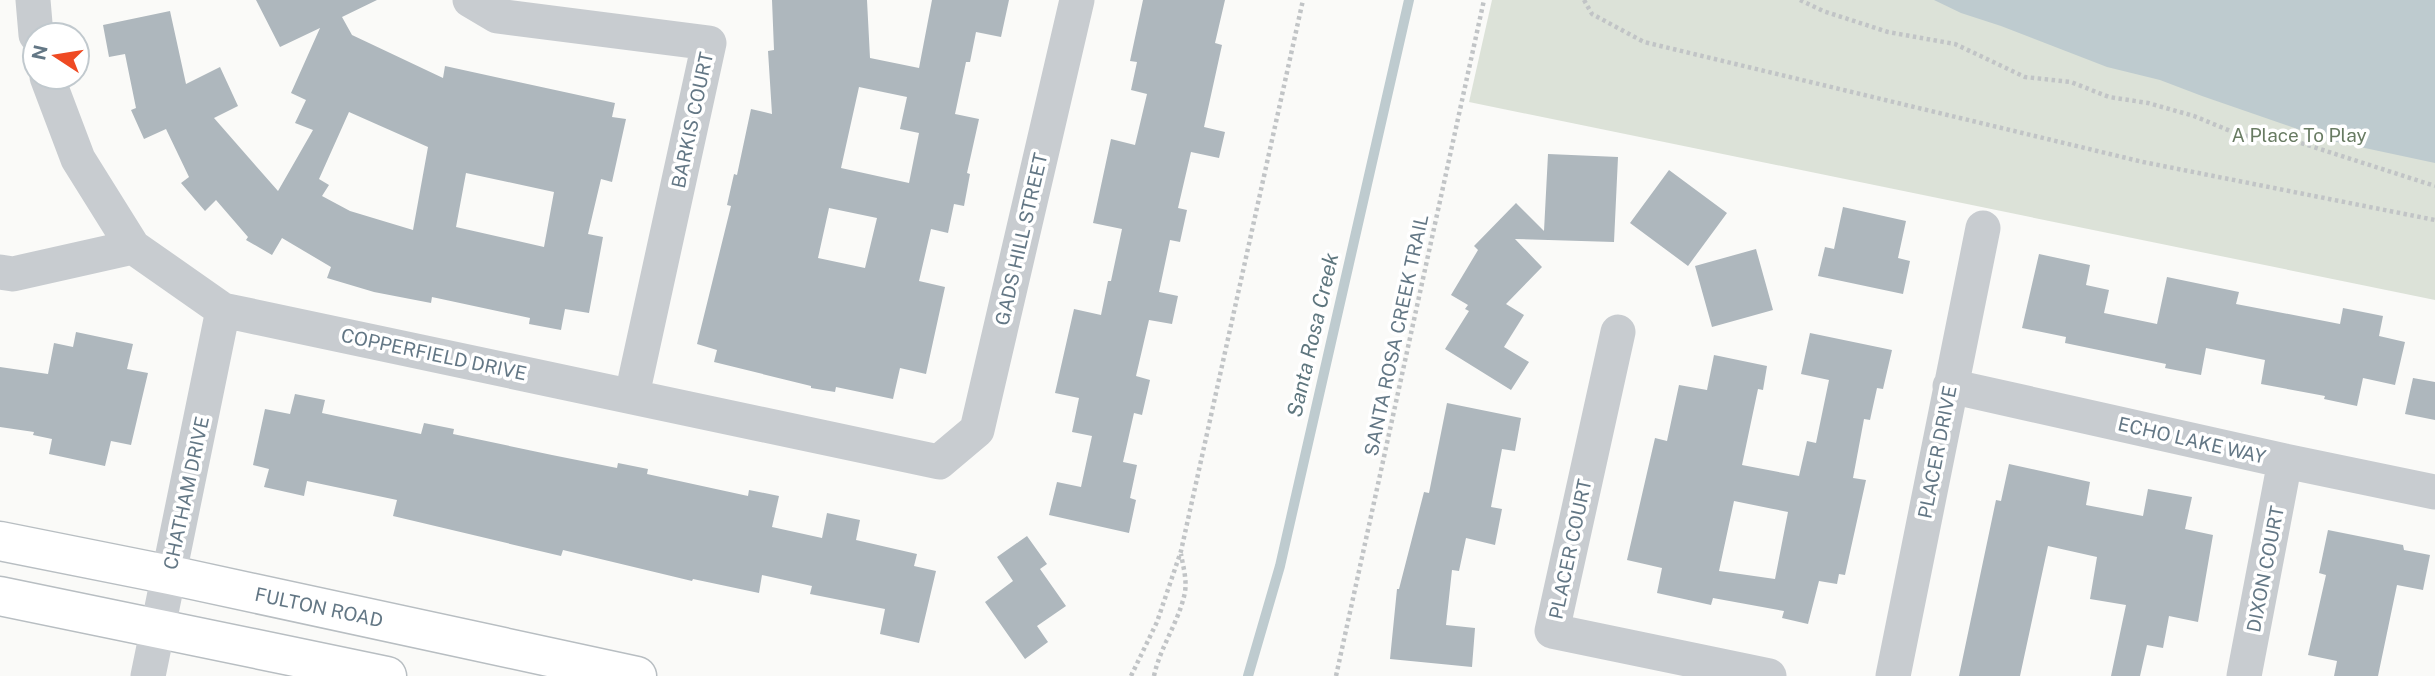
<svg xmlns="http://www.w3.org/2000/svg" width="2435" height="676" font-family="'Public Sans',sans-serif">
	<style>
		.green { fill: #dce2d8 }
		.water { fill: #becbcf }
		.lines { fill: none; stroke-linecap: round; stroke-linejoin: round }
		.stream { stroke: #becbcf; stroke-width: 10 }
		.building { fill: #aeb7bd; fill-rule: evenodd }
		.major-casing { stroke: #b8bec2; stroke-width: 41 }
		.path { stroke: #c1c4c6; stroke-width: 4.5; stroke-dasharray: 3.5 3.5; stroke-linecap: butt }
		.minor { stroke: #c8ccd0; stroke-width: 35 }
		.major { stroke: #fff; stroke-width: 38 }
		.labels { text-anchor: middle; stroke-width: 7; stroke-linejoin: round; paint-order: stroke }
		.street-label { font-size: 19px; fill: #637785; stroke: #fff }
		.park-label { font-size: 19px; fill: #687b62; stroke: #fff }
		.water-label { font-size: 21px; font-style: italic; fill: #5e767e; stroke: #fff }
	</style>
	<rect width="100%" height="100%" fill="#fafaf8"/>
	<path class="green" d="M 1492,0 L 2435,0 L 2435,300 L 1469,102 Z"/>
	<path class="water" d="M 1934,0 L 2435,0 L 2435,163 L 2332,141 L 2202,96 L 2160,80 L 2107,67 L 2001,26 L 1961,13 Z"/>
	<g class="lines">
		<path class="stream" d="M 1248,676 L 1280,566 L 1409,0"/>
	</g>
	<path class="building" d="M 256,0 L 377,0 L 342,17 L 352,35 L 443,78 L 445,66 L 615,103 L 612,117 L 626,119 L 612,182 L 601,179 L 588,234 L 603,237 L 589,313 L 565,309 L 561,330 L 529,324 L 530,318 L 432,297 L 431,303 L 374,292 L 327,278 L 331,267 L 282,238 L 272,255 L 246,240 L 248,237 L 216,200 L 205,211 L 181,183 L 189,177 L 166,129 L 144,139 L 131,110 L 136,108 L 125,54 L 109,57 L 103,25 L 170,11 L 186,84 L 220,67 L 238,106 L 214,118 L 278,191 L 313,130 L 295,123 L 306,100 L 291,93 L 320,28 L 280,47 ZM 349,112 L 428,147 L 413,230 L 350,211 L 322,196 L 329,185 L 319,179 ZM 466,173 L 554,192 L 544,247 L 456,227 Z
		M 772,0 L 867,0 L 870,58 L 919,68 L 932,0 L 1009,0 L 1001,37 L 976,32 L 970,62 L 966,62 L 955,114 L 979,119 L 967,173 L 970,174 L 964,206 L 954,204 L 948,233 L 931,229 L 919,281 L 945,287 L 926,374 L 900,368 L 893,399 L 836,387 L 835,392 L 811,388 L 811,386 L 714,362 L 717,350 L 697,344 L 731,206 L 727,205 L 734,174 L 737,175 L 751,109 L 772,114 L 768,51 L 774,50 ZM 859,87 L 907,97 L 900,129 L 919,133 L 909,183 L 841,168 ZM 829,208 L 877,218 L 865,268 L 818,258 Z
		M 1143,0 L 1225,0 L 1215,43 L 1222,45 L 1204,127 L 1225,132 L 1219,158 L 1191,152 L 1178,208 L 1187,210 L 1180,242 L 1170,240 L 1159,292 L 1178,296 L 1172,324 L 1149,320 L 1136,376 L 1150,380 L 1142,415 L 1134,413 L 1123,462 L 1137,465 L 1130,498 L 1136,500 L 1129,533 L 1049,515 L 1057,482 L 1081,487 L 1092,436 L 1072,432 L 1079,398 L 1055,393 L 1074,309 L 1101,315 L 1108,281 L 1111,281 L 1122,229 L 1093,223 L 1111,139 L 1135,145 L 1147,94 L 1131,90 L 1137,62 L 1130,61 Z
		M 1548,154 L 1618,157 L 1614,242 L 1515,239 L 1542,267 L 1506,304 L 1524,315 L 1504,347 L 1529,362 L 1511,390 L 1445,349 L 1469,311 L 1465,309 L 1468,305 L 1451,295 L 1478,250 L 1474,246 L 1516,203 L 1544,231 Z
		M 1669,170 L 1727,213 L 1688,266 L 1630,223 Z
		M 1843,207 L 1906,221 L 1898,258 L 1910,261 L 1903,294 L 1818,276 L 1825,247 L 1834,249 Z
		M 1756,249 L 1773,310 L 1712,327 L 1695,266 Z
		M 2039,254 L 2090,265 L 2086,285 L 2109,290 L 2104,313 L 2157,324 L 2167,277 L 2239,292 L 2236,304 L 2340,324 L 2343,308 L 2383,316 L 2379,336 L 2405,342 L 2395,385 L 2363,378 L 2357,406 L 2324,399 L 2325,396 L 2261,384 L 2265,360 L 2206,348 L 2201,375 L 2165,368 L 2166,364 L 2065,343 L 2066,337 L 2022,328 Z
		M 76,332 L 133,344 L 127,369 L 148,373 L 131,445 L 111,441 L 105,466 L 49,454 L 52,439 L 33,435 L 34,432 L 0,427 L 0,367 L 48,374 L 54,343 L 73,347 Z
		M 1810,333 L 1892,350 L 1883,389 L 1877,388 L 1870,420 L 1864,419 L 1853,478 L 1866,480 L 1845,575 L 1839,574 L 1837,584 L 1819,581 L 1808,624 L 1782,618 L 1784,611 L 1713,598 L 1711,605 L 1657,593 L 1662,568 L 1627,560 L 1655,438 L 1667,441 L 1679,385 L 1707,390 L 1714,355 L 1767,366 L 1763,390 L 1758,389 L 1742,465 L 1799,476 L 1807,441 L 1816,443 L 1829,380 L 1801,374 ZM 1734,501 L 1788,512 L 1775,579 L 1719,571 Z
		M 2413,378 L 2435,382 L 2435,420 L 2405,414 Z
		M 295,394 L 325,400 L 322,413 L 421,434 L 424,423 L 454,429 L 453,434 L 552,455 L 617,468 L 618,463 L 648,469 L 647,474 L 748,496 L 749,490 L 779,496 L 772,527 L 822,538 L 827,513 L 860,520 L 856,540 L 917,554 L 914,566 L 936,571 L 919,643 L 880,634 L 885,609 L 810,594 L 812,586 L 762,575 L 759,593 L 693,579 L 692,581 L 563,550 L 561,556 L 393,516 L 397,500 L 307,481 L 304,496 L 264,487 L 269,469 L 253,465 L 265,409 L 290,414 Z
		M 1447,403 L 1521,418 L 1515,451 L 1502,449 L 1491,507 L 1502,509 L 1495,545 L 1466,538 L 1459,571 L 1452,570 L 1446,625 L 1475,628 L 1472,667 L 1390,659 L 1397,589 L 1399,589 L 1424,492 L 1429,493 Z
		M 2009,464 L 2090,482 L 2086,505 L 2143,516 L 2148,489 L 2192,497 L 2185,529 L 2213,535 L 2198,622 L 2169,616 L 2163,648 L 2147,645 L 2140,676 L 2111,676 L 2126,605 L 2090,599 L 2097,557 L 2048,546 L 2020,676 L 1959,676 L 1996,500 L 2001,501 Z
		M 2328,530 L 2403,545 L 2404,550 L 2430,555 L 2423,590 L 2397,585 L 2378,676 L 2334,676 L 2337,661 L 2308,655 L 2326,575 L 2319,573 Z
		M 1027,536 L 1047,564 L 1040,569 L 1066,606 L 1037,626 L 1048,642 L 1025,659 L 985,602 L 1013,581 L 997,557 Z"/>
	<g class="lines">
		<defs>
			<path id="major" d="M 0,541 L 170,575 L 637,676
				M 0,596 L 387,676"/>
		</defs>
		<use href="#major" class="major-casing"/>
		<path class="path" d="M 1584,0 L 1592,14 L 1644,42 L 2143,162 L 2435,220
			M 1800,0 L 1823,11 L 1888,32 L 1955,44 L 2025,77 L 2071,82 L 2109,97 L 2148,103 L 2194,116 L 2240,135 L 2301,143 L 2435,186
			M 1131,676 L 1157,622 L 1181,551 L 1303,0
			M 1154,676 C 1160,647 1179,622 1185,592 C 1187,579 1183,566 1181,554
			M 1336,676 L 1484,0"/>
		<path class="minor" d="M 33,0 L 36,35
			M 470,0 L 497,16 L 709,43 L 632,395
			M 47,77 L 78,159 L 133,247 L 223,310 L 939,462 L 977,430 L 1077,0
			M 0,272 L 13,274 L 133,247
			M 1618,332 L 1552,631 L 1769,676
			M 1950,386 L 2285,461 L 2435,492
			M 148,676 L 223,310
			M 1893,676 L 1983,228
			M 2244,676 L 2285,461"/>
		<use href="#major" class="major"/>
	</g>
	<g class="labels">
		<g class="street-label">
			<text transform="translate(692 120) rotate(-78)" y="7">BARKIS COURT</text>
			<text transform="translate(1021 239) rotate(-77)" y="7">GADS HILL STREET</text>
			<text transform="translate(1396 335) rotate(-78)" y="7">SANTA ROSA CREEK TRAIL</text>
			<text transform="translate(434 354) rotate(12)" y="7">COPPERFIELD DRIVE</text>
			<text transform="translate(2192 440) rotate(13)" y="7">ECHO LAKE WAY</text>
			<text transform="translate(1937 452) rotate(-79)" y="7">PLACER DRIVE</text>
			<text transform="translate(186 493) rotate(-78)" y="7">CHATHAM DRIVE</text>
			<text transform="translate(1570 549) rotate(-78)" y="7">PLACER COURT</text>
			<text transform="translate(2265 569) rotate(-79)" y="7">DIXON COURT</text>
			<text transform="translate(319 607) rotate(12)" y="7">FULTON ROAD</text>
		</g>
		<g class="park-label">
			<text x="2299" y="142">A Place To Play</text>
		</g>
		<g class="water-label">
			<text transform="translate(1313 335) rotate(-77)" y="7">Santa Rosa Creek</text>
		</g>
	</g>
	<g transform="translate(56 56) rotate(282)"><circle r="33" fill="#ffffff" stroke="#c1c9ce" stroke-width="2"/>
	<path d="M0-5L12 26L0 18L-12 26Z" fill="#ef4a23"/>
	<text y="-10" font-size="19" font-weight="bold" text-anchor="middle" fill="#637785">N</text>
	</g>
</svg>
